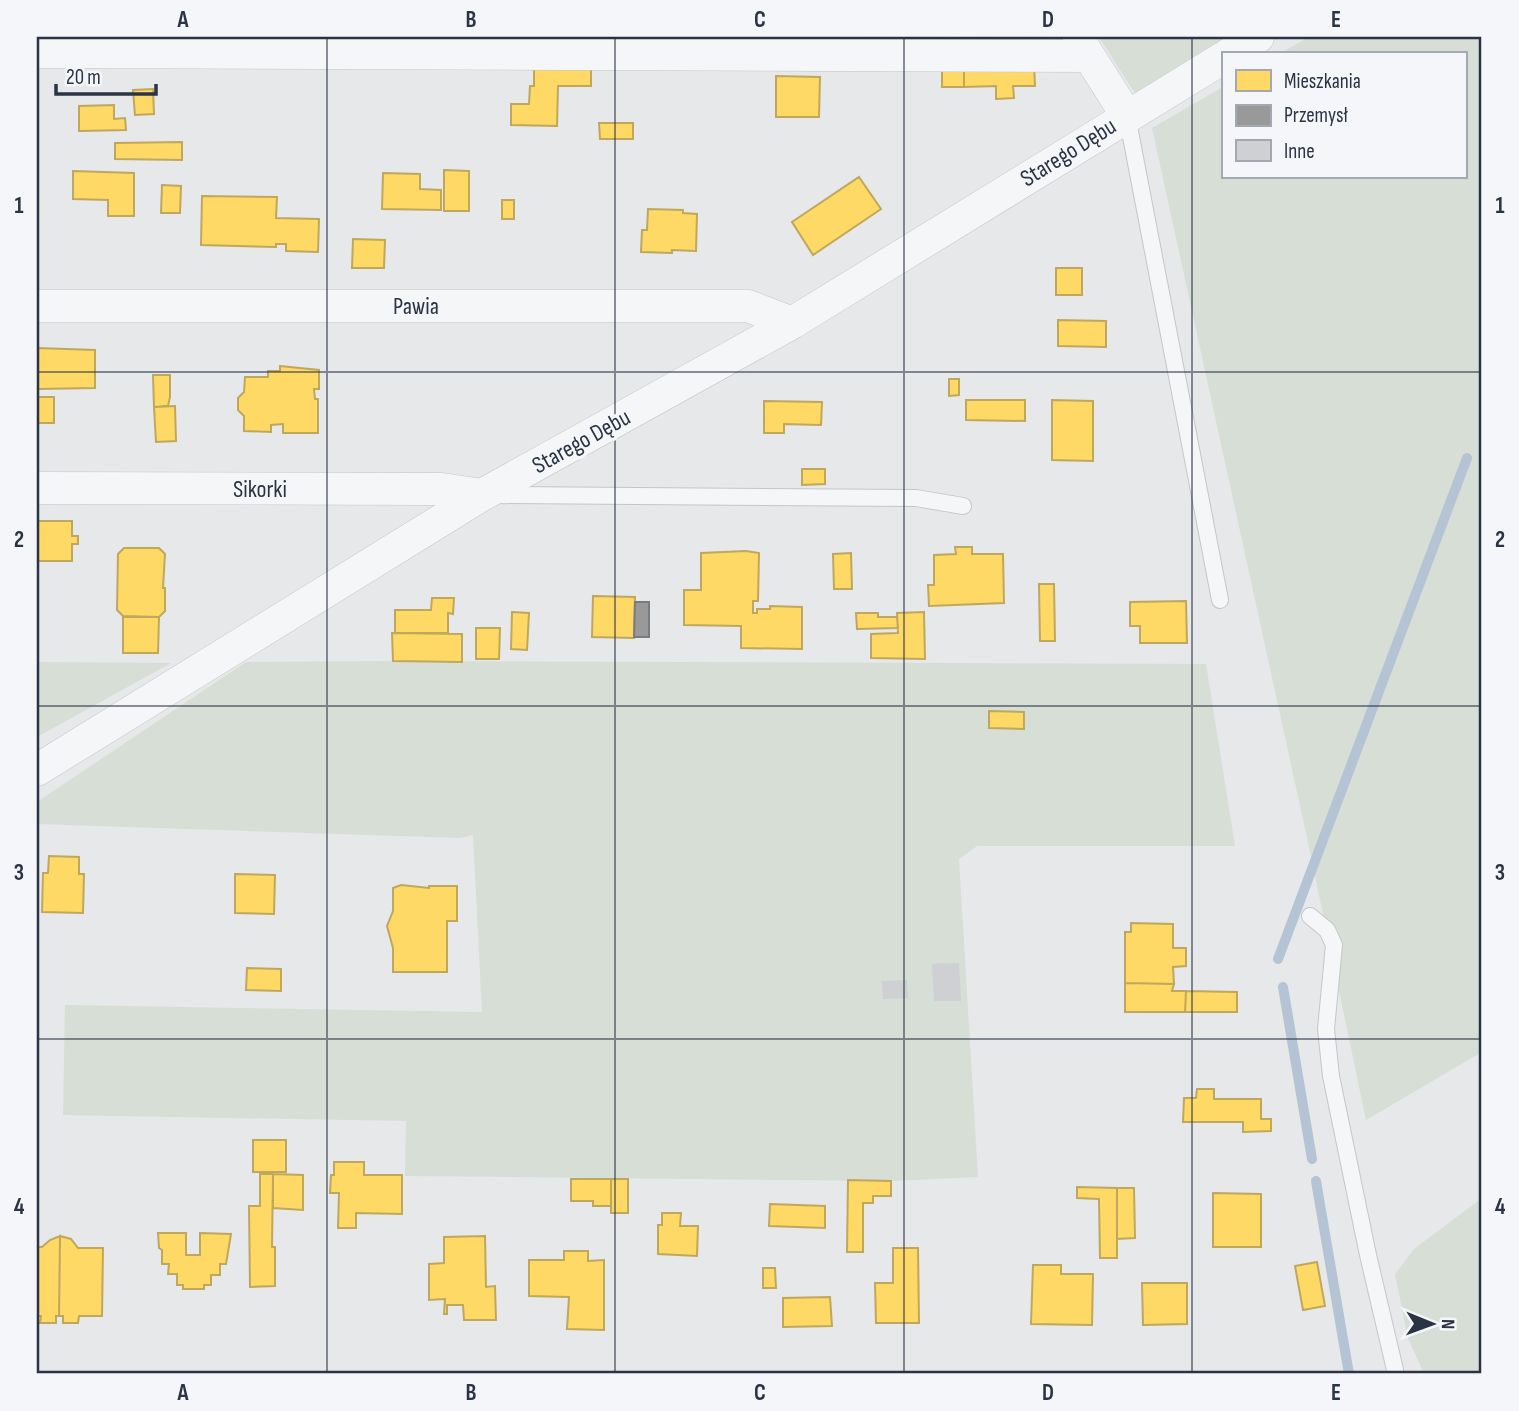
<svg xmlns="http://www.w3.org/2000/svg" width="1519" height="1411" font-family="'Sofia Sans Condensed',sans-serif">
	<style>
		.green { fill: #d6ded6 }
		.homes { fill: #ffd966; stroke: #bfa85c; stroke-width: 2 }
		.industry { fill: #999; stroke: #787b80; stroke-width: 2 }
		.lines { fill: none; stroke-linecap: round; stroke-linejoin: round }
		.stream { stroke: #b4c4d5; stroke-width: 10 }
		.building { fill: #ced0d3 }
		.service-casing { stroke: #c4c6c8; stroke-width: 18 }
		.minor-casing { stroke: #c4c6c8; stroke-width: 33 }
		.service { stroke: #f5f6f7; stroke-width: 16 }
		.minor { stroke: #f5f6f7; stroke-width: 32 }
		.grid { fill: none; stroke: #2b3445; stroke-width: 2; stroke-opacity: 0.55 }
		.labels { text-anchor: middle; stroke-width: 7; stroke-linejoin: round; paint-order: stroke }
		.street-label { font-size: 24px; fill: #2b3445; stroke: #f4f6f9 }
		.neatline { fill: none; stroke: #2b3445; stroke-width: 2.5 }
		.grid-label { font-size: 23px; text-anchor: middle; font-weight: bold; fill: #2b3445 }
	</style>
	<rect width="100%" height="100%" fill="#e6e8ea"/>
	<path class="green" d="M 1099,37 L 1232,37 L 1136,95 Z
		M 1309,37 L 1482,37 L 1482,1052 L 1366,1120 L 1309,847 L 1152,128 L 1223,87 L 1223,177 L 1465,177 L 1465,54 L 1279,54 Z
		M 393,661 L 1206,664 L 1235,846 L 977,846 L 959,859 L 978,1177 L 891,1181 L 405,1176 L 406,1121 L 63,1115 L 65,1005 L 482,1012 L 473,835 L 460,838 L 37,824 L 37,802 L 246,662 Z
		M 37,662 L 171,663 L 37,737 Z
		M 1482,1198 L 1482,1374 L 1424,1374 L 1408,1338 L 1395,1274 L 1414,1249 Z"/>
	<path class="homes" d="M 534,64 L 591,64 L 591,86 L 558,86 L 557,126 L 511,125 L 511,104 L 529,104 L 530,86 L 534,86 Z
		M 964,65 L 1034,65 L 1035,86 L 1013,86 L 1014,98 L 996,99 L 996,86 L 964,87 Z
		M 964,65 L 964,87 L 942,87 L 942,66 Z
		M 776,76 L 820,77 L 819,117 L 776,117 Z
		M 153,89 L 154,114 L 135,115 L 133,90 Z
		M 114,105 L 114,119 L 125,118 L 126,130 L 79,131 L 79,106 Z
		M 599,123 L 633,123 L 633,139 L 600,139 Z
		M 182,142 L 182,160 L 115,159 L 115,143 Z
		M 444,170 L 469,171 L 469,211 L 444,211 Z
		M 73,171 L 134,173 L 134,216 L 108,216 L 108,200 L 73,199 Z
		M 383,173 L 420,174 L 420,189 L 441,190 L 441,210 L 382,209 Z
		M 859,177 L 881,209 L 813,255 L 792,222 Z
		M 162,185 L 181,186 L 180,213 L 161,213 Z
		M 202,196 L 277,197 L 276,218 L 319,219 L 318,252 L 286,251 L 286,244 L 276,244 L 276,247 L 201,245 Z
		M 502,200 L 514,200 L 514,219 L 502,219 Z
		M 648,209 L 683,210 L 683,213 L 697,214 L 696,251 L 672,250 L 672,253 L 641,252 L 642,230 L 647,230 Z
		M 353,239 L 385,240 L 384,268 L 352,268 Z
		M 1056,268 L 1082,268 L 1082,295 L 1056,295 Z
		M 1058,320 L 1106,321 L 1106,347 L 1058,346 Z
		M 37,348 L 95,350 L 95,388 L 37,389 Z
		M 280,366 L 319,370 L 319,389 L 314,389 L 315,399 L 318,399 L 318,433 L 283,433 L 283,424 L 271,425 L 271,432 L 244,431 L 244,416 L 238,410 L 238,398 L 244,392 L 245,377 L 268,377 L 268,371 L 280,371 Z
		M 153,375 L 170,375 L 170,397 L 168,406 L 154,407 Z
		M 949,379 L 959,379 L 959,395 L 949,396 Z
		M 37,397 L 54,397 L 54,423 L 37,423 Z
		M 966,400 L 1025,400 L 1025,421 L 966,420 Z
		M 1052,400 L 1093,401 L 1093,461 L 1052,460 Z
		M 764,401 L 822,402 L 821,425 L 784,424 L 784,433 L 764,433 Z
		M 175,406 L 176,441 L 156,442 L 154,407 Z
		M 802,469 L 825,469 L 825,484 L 802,485 Z
		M 37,521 L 72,521 L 72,536 L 78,536 L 78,544 L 72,544 L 72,561 L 38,561 L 38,576 Z
		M 955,547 L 972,547 L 972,554 L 1003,554 L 1004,603 L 929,606 L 928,585 L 934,585 L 934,555 L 956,554 Z
		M 124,548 L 159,548 L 165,554 L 163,588 L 165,588 L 165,611 L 159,617 L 123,616 L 117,610 L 118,554 Z
		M 746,551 L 759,553 L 758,601 L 753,601 L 753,613 L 757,613 L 757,609 L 770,609 L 770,606 L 802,607 L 802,649 L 741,648 L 741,626 L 684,625 L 684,590 L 701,590 L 701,553 Z
		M 851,553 L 852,589 L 834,589 L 833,554 Z
		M 1039,584 L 1054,584 L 1055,641 L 1040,641 Z
		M 593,596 L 635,597 L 634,638 L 592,637 Z
		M 432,598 L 454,598 L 453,614 L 448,613 L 448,633 L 395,633 L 395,610 L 431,610 Z
		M 1186,601 L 1187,643 L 1140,643 L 1140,626 L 1130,626 L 1130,602 Z
		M 512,612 L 529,613 L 527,650 L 511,649 Z
		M 924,612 L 925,659 L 871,658 L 871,634 L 898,633 L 897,613 Z
		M 856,613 L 878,613 L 878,617 L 897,617 L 898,628 L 857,629 Z
		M 123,617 L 159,617 L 158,653 L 123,653 Z
		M 476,628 L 500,628 L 499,659 L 476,659 Z
		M 392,633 L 462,634 L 462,662 L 393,661 Z
		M 989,711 L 1024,712 L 1024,729 L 989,728 Z
		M 49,856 L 79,857 L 79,874 L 84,874 L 83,913 L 42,912 L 43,873 L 48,873 Z
		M 235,874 L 275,875 L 274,914 L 235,913 Z
		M 401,885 L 429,888 L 429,886 L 457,886 L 457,921 L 447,921 L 447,972 L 393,972 L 393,948 L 387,926 L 393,911 L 393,888 Z
		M 1131,923 L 1173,924 L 1173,948 L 1186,948 L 1186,966 L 1173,967 L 1174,984 L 1125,983 L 1125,932 L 1131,932 Z
		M 247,968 L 281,969 L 281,991 L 246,990 Z
		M 1125,983 L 1174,984 L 1172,991 L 1186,991 L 1185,1012 L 1125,1012 Z
		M 1186,991 L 1237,992 L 1237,1012 L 1185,1012 Z
		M 1197,1089 L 1214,1089 L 1214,1099 L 1261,1099 L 1261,1119 L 1271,1119 L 1271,1131 L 1243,1132 L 1243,1122 L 1183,1122 L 1184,1098 L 1196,1098 Z
		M 253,1140 L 286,1140 L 286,1172 L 253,1172 Z
		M 334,1162 L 364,1162 L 364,1175 L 402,1175 L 402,1214 L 356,1213 L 356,1228 L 338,1228 L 339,1193 L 330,1193 L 331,1175 L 334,1175 Z
		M 260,1174 L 273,1174 L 272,1247 L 275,1247 L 275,1286 L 250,1287 L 249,1206 L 260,1206 Z
		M 273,1174 L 303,1175 L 303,1210 L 273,1208 Z
		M 571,1179 L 611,1179 L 611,1206 L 593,1206 L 593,1201 L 571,1201 Z
		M 611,1179 L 628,1179 L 628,1213 L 611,1213 Z
		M 848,1180 L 891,1181 L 891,1196 L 873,1196 L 873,1203 L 863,1203 L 863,1252 L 847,1252 Z
		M 1077,1187 L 1117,1188 L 1117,1258 L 1100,1258 L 1099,1199 L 1077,1198 Z
		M 1117,1188 L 1134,1188 L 1135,1238 L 1117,1239 Z
		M 1213,1193 L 1261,1194 L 1261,1247 L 1213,1247 Z
		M 770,1204 L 825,1206 L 825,1228 L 769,1226 Z
		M 662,1213 L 681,1213 L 680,1226 L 698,1226 L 697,1256 L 658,1254 L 658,1225 L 662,1225 Z
		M 158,1233 L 186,1233 L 186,1255 L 200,1255 L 200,1233 L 231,1234 L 226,1264 L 220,1264 L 220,1275 L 211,1275 L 211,1285 L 204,1285 L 204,1289 L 183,1289 L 183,1285 L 177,1285 L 177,1274 L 168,1274 L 169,1264 L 162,1264 L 162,1250 L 159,1248 Z
		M 60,1236 L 59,1316 L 56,1316 L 56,1323 L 40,1323 L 41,1316 L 37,1316 L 37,1247 L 42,1247 L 50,1240 Z
		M 60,1236 L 71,1239 L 78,1248 L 103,1248 L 102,1316 L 79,1316 L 78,1323 L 63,1323 L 63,1316 L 59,1316 Z
		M 485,1236 L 486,1287 L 495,1286 L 496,1320 L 464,1320 L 463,1305 L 447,1305 L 447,1314 L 444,1314 L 445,1299 L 429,1300 L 429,1264 L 444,1263 L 444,1237 Z
		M 893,1248 L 918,1248 L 919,1323 L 876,1323 L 875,1283 L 893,1283 Z
		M 564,1251 L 588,1251 L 588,1261 L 604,1260 L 604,1330 L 567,1329 L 569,1297 L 529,1296 L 529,1260 L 564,1260 Z
		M 1317,1262 L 1325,1306 L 1303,1310 L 1295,1266 Z
		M 1033,1265 L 1061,1265 L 1061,1274 L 1093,1274 L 1092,1325 L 1031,1324 Z
		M 763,1268 L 775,1268 L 776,1288 L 763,1288 Z
		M 1142,1283 L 1187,1283 L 1187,1324 L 1143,1325 Z
		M 830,1297 L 832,1326 L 783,1327 L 783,1298 Z"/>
	<path class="industry" d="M 635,602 L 649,602 L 649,637 L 634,637 Z"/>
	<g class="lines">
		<path class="stream" d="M 1278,959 L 1467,458
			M 1283,987 L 1312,1159
			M 1316,1181 L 1349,1374"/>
	</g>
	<path class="building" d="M 959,963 L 961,1001 L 934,1001 L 932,964 Z
		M 907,980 L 908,998 L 883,999 L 882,981 Z"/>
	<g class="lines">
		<defs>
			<path id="service" d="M 1127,116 L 1220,600
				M 492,495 L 916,498 L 963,506
				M 1310,916 L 1327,930 L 1334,945 L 1326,1029 L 1331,1076 L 1368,1255 L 1396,1374"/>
			<path id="minor" d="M 1079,40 L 1127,116
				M 37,52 L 1089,56
				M 1229,54 L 1258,37
				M 37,306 L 748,306 L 792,323
				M 37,488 L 442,489 L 482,495
				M 37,770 L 482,495 L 792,323 L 1223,58"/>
		</defs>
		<use href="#service" class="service-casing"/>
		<use href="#minor" class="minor-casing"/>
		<use href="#service" class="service"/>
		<use href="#minor" class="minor"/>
	</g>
	<path class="grid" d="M 327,37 L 327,1374M 615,37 L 615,1374M 904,37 L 904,1374M 1192,37 L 1192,1374M 37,372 L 1482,372M 37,706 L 1482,706M 37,1039 L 1482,1039"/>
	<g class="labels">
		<g class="street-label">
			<text transform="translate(1068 152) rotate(-32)" y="8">Starego Dębu</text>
			<text x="416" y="314">Pawia</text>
			<text transform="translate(581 441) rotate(-29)" y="8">Starego Dębu</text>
			<text x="260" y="497">Sikorki</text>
		</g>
	</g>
	<rect width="1519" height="1411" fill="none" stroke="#f4f6f9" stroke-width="77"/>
	<rect x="1222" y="52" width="245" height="126" fill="#f4f6f9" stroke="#a4a8b1" stroke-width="2"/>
	<rect x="1236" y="70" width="35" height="21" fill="#ffd966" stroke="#a4a8b1" stroke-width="2"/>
	<text x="1284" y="88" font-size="21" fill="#2b3445">Mieszkania</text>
	<rect x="1236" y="105" width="35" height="21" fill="#999999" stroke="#a4a8b1" stroke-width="2"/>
	<text x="1284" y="122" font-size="21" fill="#2b3445">Przemysł</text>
	<rect x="1236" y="140" width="35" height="21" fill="#ced0d3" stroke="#a4a8b1" stroke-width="2"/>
	<text x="1284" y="158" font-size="21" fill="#2b3445">Inne</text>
	<g transform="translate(1432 1324) rotate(91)" stroke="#f4f6f9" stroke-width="5" paint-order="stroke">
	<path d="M0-5L12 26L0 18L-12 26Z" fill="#2b3445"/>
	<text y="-10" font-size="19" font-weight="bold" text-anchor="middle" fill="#2b3445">N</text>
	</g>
	<path d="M56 84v10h100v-10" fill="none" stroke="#2b3445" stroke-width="3.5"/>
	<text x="66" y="84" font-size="21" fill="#2b3445" stroke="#f4f6f9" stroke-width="5" paint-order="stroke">20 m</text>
	<rect x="38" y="38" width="1442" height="1334" class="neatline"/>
	<g class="grid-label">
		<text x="183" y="27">A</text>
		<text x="471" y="27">B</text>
		<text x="760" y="27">C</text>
		<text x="1048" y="27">D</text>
		<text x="1336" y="27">E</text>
		<text x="19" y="213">1</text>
		<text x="1500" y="213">1</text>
		<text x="19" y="547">2</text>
		<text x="1500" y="547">2</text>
		<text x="19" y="880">3</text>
		<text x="1500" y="880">3</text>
		<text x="19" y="1214">4</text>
		<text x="1500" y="1214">4</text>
		<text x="183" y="1400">A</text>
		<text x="471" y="1400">B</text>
		<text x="760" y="1400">C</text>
		<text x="1048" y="1400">D</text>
		<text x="1336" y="1400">E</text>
	</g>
</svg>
